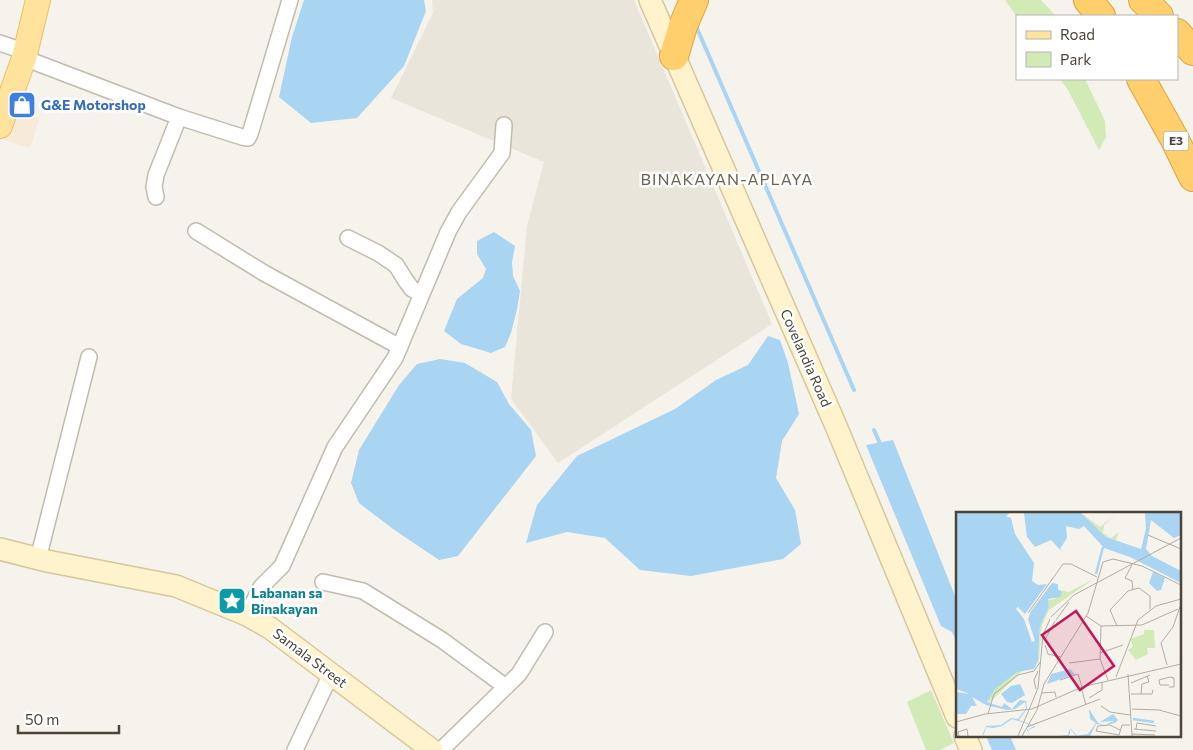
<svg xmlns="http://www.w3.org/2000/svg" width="1193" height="750" font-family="Commissioner,sans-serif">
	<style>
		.residential { fill: #eae5da }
		.commercial { fill: #f7ead8 }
		.green { fill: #d2eab5 }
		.water { fill: #a9d4f2 }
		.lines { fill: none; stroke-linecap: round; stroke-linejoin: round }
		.stream { stroke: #a9d4f2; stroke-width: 4 }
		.street-casing { stroke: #c2bbae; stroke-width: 18 }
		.secondary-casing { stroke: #d6c79b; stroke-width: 24 }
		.primary-casing { stroke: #e6c16a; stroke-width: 26 }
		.highway-casing { stroke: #e0a43c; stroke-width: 30 }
		.street { stroke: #fff; stroke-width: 15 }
		.secondary { stroke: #fff3cd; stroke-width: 21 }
		.primary { stroke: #ffe39c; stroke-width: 24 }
		.highway { stroke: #ffcf6e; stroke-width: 28 }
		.labels { text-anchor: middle; stroke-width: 5; stroke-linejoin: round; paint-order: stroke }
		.shield { fill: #fff; stroke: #817c74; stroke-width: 1 }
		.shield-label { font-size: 12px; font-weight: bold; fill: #4b4439 }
		.shop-label { font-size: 14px; font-weight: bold; fill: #366cbe; stroke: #fff; text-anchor: start }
		.street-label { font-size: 14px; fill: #4b4439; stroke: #fff }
		.culture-label { font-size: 14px; font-weight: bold; fill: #0d838f; stroke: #fff; text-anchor: start }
		.quarter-label { font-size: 16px; letter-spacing: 1px; fill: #6e6250; stroke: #fff }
		.inset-river { fill: none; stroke: #a9d4f2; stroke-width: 2.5 }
		.inset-road { fill: none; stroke: #b2ada4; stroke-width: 1 }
		.view { fill: #c2185b; fill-opacity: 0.15; stroke: #c2185b; stroke-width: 2.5 }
		.inset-edge { fill: none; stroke: #4b4439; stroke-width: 2.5 }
	</style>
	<rect width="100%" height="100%" fill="#f6f3ec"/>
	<path class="residential" d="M 432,0 L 634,0 L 772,324 L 558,463 L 511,399 L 527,225 L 544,162 L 391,98 L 433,13 Z"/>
	<path class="commercial" d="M 13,110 L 39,119 L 30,148 L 4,140 Z"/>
	<path class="green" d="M 1005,0 L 1041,0 L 1056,16 L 1017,17 Z
		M 1060,79 L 1085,79 L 1105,121 L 1106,137 L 1099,150 L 1068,90 Z
		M 931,690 L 954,743 L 940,750 L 926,750 L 907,702 Z"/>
	<path class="water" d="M 304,0 L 424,0 L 426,11 L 404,66 L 357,118 L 311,123 L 279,97 L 292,37 Z
		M 494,232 L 515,246 L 512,262 L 513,276 L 520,291 L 517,309 L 511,333 L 505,347 L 491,353 L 461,344 L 444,331 L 457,299 L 483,278 L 486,269 L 477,254 L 477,241 Z
		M 768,336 L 780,340 L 788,363 L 799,414 L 782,441 L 776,478 L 795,510 L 801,544 L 783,559 L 691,576 L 640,570 L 605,538 L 567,532 L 526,543 L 537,505 L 577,456 L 675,409 L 716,380 L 748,365 Z
		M 440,359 L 465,363 L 497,382 L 509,404 L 531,430 L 536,456 L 458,556 L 439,560 L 393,529 L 359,503 L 351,483 L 359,450 L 399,385 L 417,364 Z
		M 893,440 L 957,601 L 957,642 L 952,632 L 941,626 L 866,445 Z
		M 986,736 L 1010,736 L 1016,750 L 992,750 Z"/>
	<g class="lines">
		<path class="stream" d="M 696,26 L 854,390
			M 874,430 L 881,446"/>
		<defs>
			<path id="street" d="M 0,43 L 26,52
				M 24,58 L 179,117 L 242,137 L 248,138 L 250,134 L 290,0
				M 156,197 L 154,187 L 156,175 L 179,117
				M 196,231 L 264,273 L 400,347
				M 348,238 L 378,253 L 396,265 L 406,281 L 412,289 L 422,294
				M 38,559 L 89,357
				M 323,582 L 363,591 L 442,640 L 506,687
				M 247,615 L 261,587 L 282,566 L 335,447 L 395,358 L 448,232 L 459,212 L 502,153 L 504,125
				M 295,750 L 331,674
				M 441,750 L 519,674 L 545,632"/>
			<path id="secondary" d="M 650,0 L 836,426 L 957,717
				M 0,549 L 47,561 L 176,586 L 247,615 L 270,628 L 432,750
				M 965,736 L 971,750"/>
			<path id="primary" d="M 0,126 L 24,58 L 38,0"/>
			<path id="highway" d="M 1088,0 L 1101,16
				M 1143,0 L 1159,16
				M 1177,33 L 1193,51
				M 674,56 L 683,26 L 694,0
				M 1141,79 L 1175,140 L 1193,177"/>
		</defs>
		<use href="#street" class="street-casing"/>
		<use href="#secondary" class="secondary-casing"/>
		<use href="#primary" class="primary-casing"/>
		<use href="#highway" class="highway-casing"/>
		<use href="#street" class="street"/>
		<use href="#secondary" class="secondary"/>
		<use href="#primary" class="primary"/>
		<use href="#highway" class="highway"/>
	</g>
	<defs>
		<symbol id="shop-square" viewBox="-11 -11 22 22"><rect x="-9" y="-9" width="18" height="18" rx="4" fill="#3f7fe0" stroke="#fff"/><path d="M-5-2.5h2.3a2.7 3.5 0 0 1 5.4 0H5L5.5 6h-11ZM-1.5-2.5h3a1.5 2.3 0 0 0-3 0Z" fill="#fff"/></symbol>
		<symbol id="sight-square" viewBox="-11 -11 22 22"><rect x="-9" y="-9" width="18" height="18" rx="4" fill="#0f9aa8" stroke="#fff"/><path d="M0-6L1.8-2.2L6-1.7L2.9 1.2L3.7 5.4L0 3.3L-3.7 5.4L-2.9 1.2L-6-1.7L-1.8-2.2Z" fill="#fff"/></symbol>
	</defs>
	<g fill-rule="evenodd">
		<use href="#shop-square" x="6" y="89" width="32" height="32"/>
		<use href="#sight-square" x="216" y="585" width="32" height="32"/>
	</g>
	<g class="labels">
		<rect class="shield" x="1163.5" y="131.5" width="25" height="19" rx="4"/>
		<g class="shield-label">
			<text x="1176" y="145">E3</text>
		</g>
		<g class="shop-label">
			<text x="41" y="110">G&amp;E Motorshop</text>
		</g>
		<g class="street-label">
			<text transform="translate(806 358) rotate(66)" y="5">Covelandia Road</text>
			<text transform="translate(310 658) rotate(37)" y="5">Samala Street</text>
		</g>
		<g class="culture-label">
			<text x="251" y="598">Labanan sa<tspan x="251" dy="16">Binakayan</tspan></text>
		</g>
		<g class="quarter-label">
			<text x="727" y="185">BINAKAYAN-APLAYA</text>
		</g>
	</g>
	<g transform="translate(956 512)">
		<rect width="225" height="225" fill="#f6f3ec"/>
		<path d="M 125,1 L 144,15 L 160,2 L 148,13 L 147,21 L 155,26 L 163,20 L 160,28 L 166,31 L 149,24 ZM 139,66 L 93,98 L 86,113 L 83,148 L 64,161 L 33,191 L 32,186 L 26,186 L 19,182 L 18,179 L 26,186 L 30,180 L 28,171 L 33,183 L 39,178 L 42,146 L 42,142 L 40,156 L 28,161 L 23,118 L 43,114 L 56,150 L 52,151 L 54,166 L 60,160 L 58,152 L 83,141 L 84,114 L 93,95 L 92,88 L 99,87 L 103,78 L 113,80 ZM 188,118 L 198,118 L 199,136 L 191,136 L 192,142 L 180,148 L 172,138 L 177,134 L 174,127 L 188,122 Z" fill="#d2eab5"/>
		<path d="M 0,1 L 54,1 L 50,4 L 55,6 L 59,22 L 78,51 L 76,69 L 82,73 L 91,72 L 69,102 L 62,95 L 60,97 L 68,107 L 76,130 L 79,129 L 72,107 L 75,99 L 96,71 L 102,72 L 102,77 L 106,80 L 104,85 L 92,87 L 93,95 L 84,114 L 82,149 L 78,157 L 61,160 L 39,177 L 31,190 L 46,195 L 48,191 L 56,197 L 64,188 L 70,189 L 71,197 L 63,208 L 79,214 L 79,215 L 72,218 L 74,224 L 71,218 L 78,214 L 56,207 L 46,214 L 37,216 L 30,215 L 28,222 L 26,224 L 30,214 L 45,213 L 55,206 L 62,207 L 70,197 L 69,190 L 59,197 L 51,198 L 30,193 L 16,185 L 21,194 L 15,194 L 10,202 L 0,202 L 0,180 L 14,182 L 0,177 ZM 68,1 L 125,1 L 150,25 L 185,37 L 190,17 L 189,1 L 225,1 L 225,23 L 218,26 L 195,8 L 190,37 L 196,44 L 225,59 L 225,71 L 174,45 L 148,36 L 128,14 L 123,17 L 110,14 L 111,26 L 104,37 L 108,42 L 95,28 L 79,35 L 71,25 ZM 197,60 L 209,66 L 205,78 L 201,79 L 193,71 ZM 114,157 L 119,162 L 91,172 L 95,162 ZM 64,172 L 69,183 L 56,191 L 51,190 L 45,182 L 55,174 ZM 133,197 L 142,211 L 149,213 L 155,210 L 159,210 L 155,209 L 144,210 L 157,202 L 162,208 L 159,211 L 149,213 L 140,212 L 134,224 L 120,224 L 115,218 L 114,218 L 114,222 L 112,224 L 101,224 L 112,223 L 113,218 L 115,217 L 121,224 L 132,222 L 140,211 L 134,207 Z" fill="#a9d4f2"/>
		<path class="inset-river" d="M 140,62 L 147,35M 177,207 L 198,210"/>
		<path class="inset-road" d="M 192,23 L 225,37M 176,53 L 169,66 L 176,69 L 177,78M 72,101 L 107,52 L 115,52 L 141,65M 130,104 L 145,114 L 144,147 L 152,168M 95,105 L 118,83 L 225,26M 100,108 L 113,90M 145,114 L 186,113 L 222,97M 161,114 L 154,98 L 172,79 L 183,76 L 194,84 L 194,97M 90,126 L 99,109M 89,133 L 92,142 L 105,145M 144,141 L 167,133M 113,151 L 144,147M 211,153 L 205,131 L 217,115 L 225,92M 172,162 L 176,224M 160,165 L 182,108 L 200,94 L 225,87M 104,168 L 122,162 L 126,175M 175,171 L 194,163M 213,173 L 204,173 L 203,168 L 214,165M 125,175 L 130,193M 213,175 L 218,175 L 218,166 L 214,165M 80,177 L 78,168 L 82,159M 86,181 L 99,180 L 100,185M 175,182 L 196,182 L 197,178M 185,182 L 186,172 L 193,170 L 191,164M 133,186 L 146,178 L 146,170M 145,194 L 154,200 L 174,203M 176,197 L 203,198 L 225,204M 32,202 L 38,182 L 62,163 L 78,159 L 84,150M 0,210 L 29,202 L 76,197 L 126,175 L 225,152M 71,215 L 144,187M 178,217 L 200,219M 180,217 L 181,211 L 200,214M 140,219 L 163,223 L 166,213 L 174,213M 140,219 L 142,214 L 154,213 L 164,218M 176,222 L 199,223M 3,224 L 2,220 L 11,217 L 12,224M 62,224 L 82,176 L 87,123 L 94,107M 66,224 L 81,198 L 88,172 L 132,101 L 147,50 L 157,47 L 186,54 L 225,73"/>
		<path class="view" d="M 120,99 L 158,154 L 124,178 L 86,123 Z"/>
		<rect width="225" height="225" class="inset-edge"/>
	</g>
	<rect x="1016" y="15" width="162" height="65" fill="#ffffff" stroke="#b7b4b0"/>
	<rect x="1026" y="31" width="25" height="8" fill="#ffe39c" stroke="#b7b4b0"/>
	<text x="1060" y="40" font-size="15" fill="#4b4439">Road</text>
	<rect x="1026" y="52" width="25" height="15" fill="#d2eab5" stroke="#b7b4b0"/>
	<text x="1060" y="65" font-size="15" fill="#4b4439">Park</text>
	<path d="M18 725v8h101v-8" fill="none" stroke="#4b4439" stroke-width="2.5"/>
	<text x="25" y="725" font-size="15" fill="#4b4439" stroke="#ffffff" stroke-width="4" paint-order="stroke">50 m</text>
</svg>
